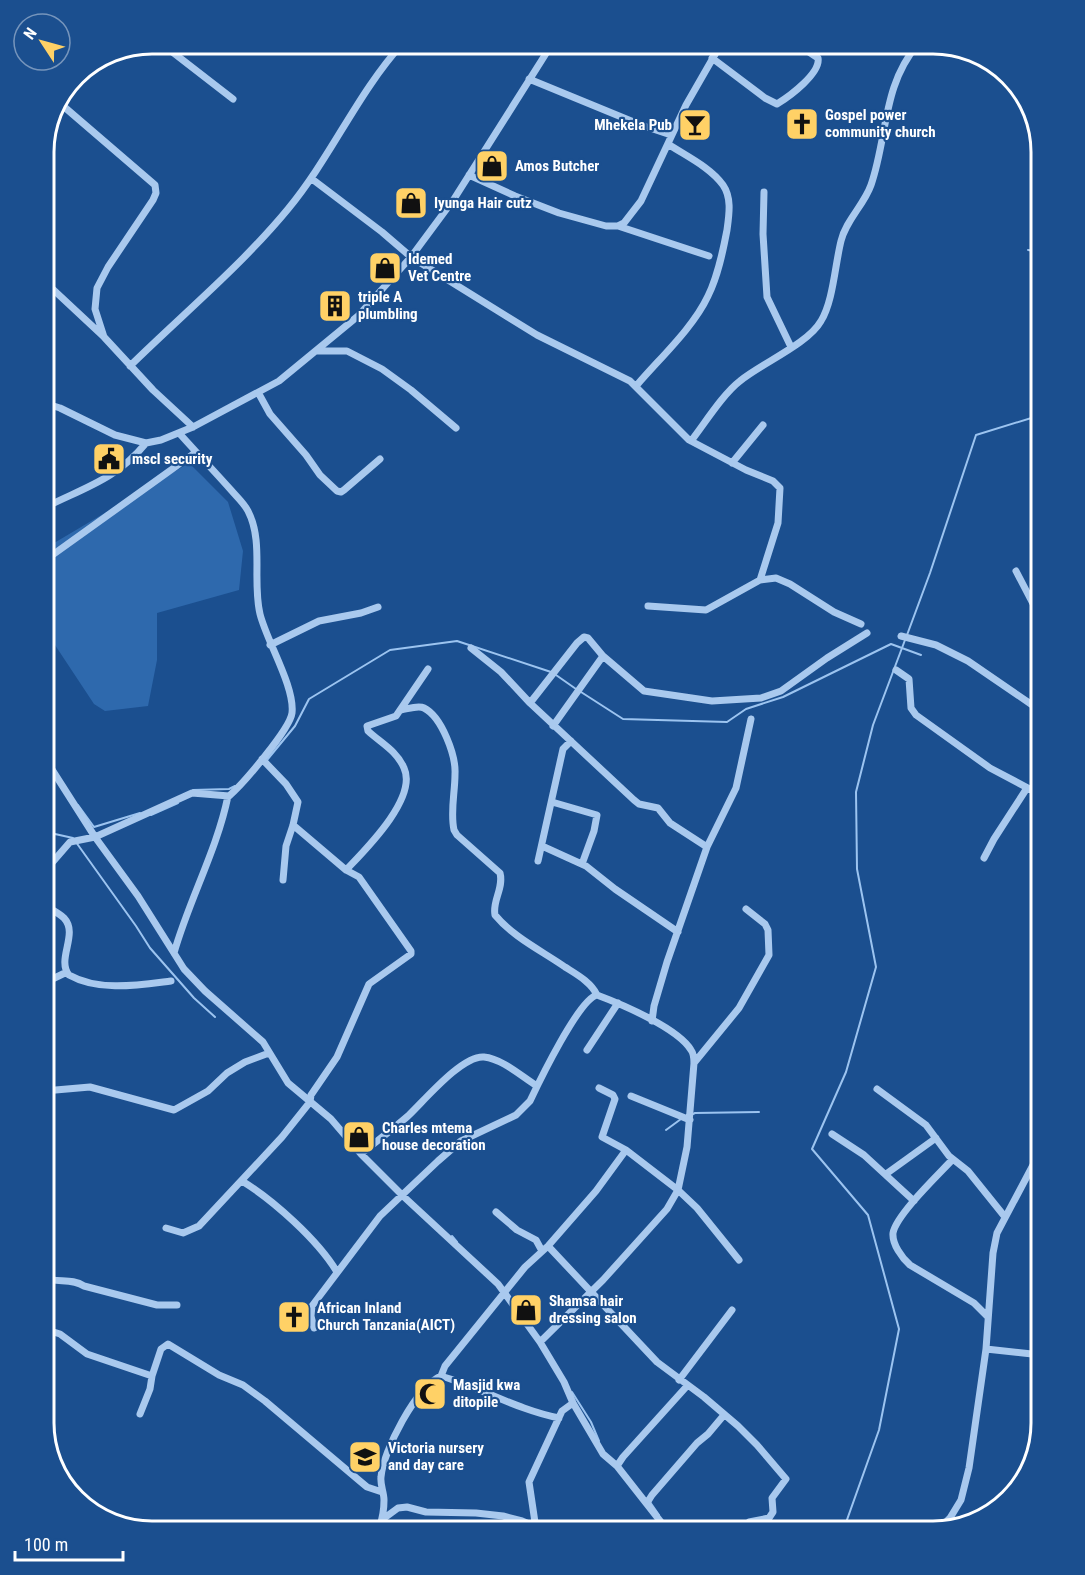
<svg xmlns="http://www.w3.org/2000/svg" width="1085" height="1575" font-family="'Roboto Condensed',sans-serif">
	<style>
		.green { fill: #2e69ad }
		.lines { fill: none; stroke-linecap: round; stroke-linejoin: round }
		.stream { stroke: #9cc4f0; stroke-width: 2 }
		.minor { stroke: #a9c9ee; stroke-width: 7 }
		.labels { text-anchor: middle; stroke-width: 4.5; stroke-linejoin: round; paint-order: stroke }
		.poi-label { font-size: 15px; font-weight: bold; fill: #fff; stroke: #1b4f8f; text-anchor: start }
		.rim { fill: none; stroke: #fff; stroke-width: 3 }
	</style>
	<rect width="100%" height="100%" fill="#1b4f8f"/>
	<path class="green" d="M 189,463 L 228,502 L 243,551 L 239,590 L 157,613 L 157,660 L 148,706 L 105,711 L 94,704 L 53,642 L 54,608 L 44,598 L 44,549 Z"/>
	<g class="lines">
		<path class="stream" d="M 1028,250 L 1041,252
			M 907,635 L 930,573 L 976,435 L 1041,415
			M 556,675 L 576,689
			M 581,692 L 623,719 L 727,722 L 746,709 L 783,697 L 891,644 L 921,655
			M 267,760 L 295,726 L 309,699 L 390,650 L 457,641 L 551,672
			M 193,790 L 229,789 L 235,786
			M 78,805 L 94,827 L 140,813
			M 151,815 L 178,803
			M 44,841 L 55,834 L 73,838 L 136,926 L 150,948 L 194,998 L 215,1017
			M 691,1115 L 695,1113 L 759,1112
			M 666,1130 L 681,1119
			M 452,1236 L 457,1242
			M 572,1392 L 591,1422 L 599,1441
			M 650,1502 L 659,1515
			M 843,1531 L 879,1430 L 899,1329 L 868,1215 L 812,1149 L 846,1072 L 876,967 L 857,869 L 856,792 L 873,725 L 905,640"/>
		<path class="minor" d="M 162,44 L 233,99
			M 797,44 L 803,48 L 815,44
			M 712,58 L 765,98 L 777,104 C 790,96 821,73 818,58 L 803,48
			M 529,79 L 641,125 L 671,135
			M 62,105 L 155,185 L 156,193 L 153,200 L 108,267 L 97,288 L 95,309 L 104,337 L 153,390 L 193,427
			M 469,175 L 515,196 L 559,213 L 606,226 L 618,226 L 624,223 L 641,201 L 686,105 L 721,44
			M 312,179 L 382,232 L 411,257 L 537,335 L 630,381 L 689,440 L 746,470 L 773,481 L 780,488 L 778,523 L 760,580
			M 764,192 L 763,234 L 767,297 L 791,347
			M 618,226 L 709,256
			M 44,281 L 104,337
			M 317,351 L 347,351 L 382,369 L 411,390 L 456,428
			M 130,366 C 183,314 241,266 288,209 C 331,157 357,94 402,44
			M 637,385 C 660,358 693,328 708,296 C 718,276 723,251 727,230 C 729,215 732,198 723,185 C 710,167 686,156 668,144
			M 259,394 L 270,414 L 306,455 L 320,475 L 337,491 L 341,492 L 344,490 L 380,459
			M 44,403 L 60,408 L 115,435 L 146,443 L 161,440 L 193,427 L 279,381 L 358,316 L 411,257 L 454,199 L 552,44
			M 691,441 C 705,423 723,394 740,381 C 762,363 808,344 821,321 C 833,302 835,265 841,241 C 846,220 864,205 871,185 C 888,136 882,86 918,44
			M 732,463 L 763,425
			M 44,508 C 83,488 116,480 146,443
			M 44,561 L 196,452
			M 1016,571 L 1041,619
			M 1030,598 L 1041,590
			M 648,606 L 706,610 L 760,580 L 776,578 L 790,584 L 834,612 L 861,624
			M 901,636 L 936,645 L 968,661 L 1041,711
			M 270,645 L 319,621 L 361,613 L 378,607
			M 471,648 L 501,672 L 530,703 L 634,800 L 639,804 L 658,808 L 670,823 L 707,847
			M 896,670 L 909,679 L 911,708 L 916,715 L 990,768 L 1041,795
			M 530,703 L 577,643 L 584,637 L 588,638 L 603,656 L 644,691 L 712,701 L 761,698 L 781,691 L 827,658 L 867,633
			M 401,710 C 408,709 418,705 424,708 C 442,717 456,756 455,774 C 455,793 450,812 454,830 L 457,835 L 500,873 C 504,888 492,901 495,915 C 513,937 542,951 565,967 C 576,974 591,982 597,995
			M 553,726 L 603,656
			M 44,757 L 95,837 L 138,896 L 184,969 L 205,991 L 263,1042 L 288,1083 L 331,1119 L 361,1154 L 403,1196 L 498,1284 L 540,1342 L 564,1382 L 573,1403 L 603,1454 L 617,1466 L 668,1531
			M 262,759 L 286,784 L 298,802 L 293,825 L 286,846 L 283,880
			M 552,802 L 597,815 L 594,831 L 582,864
			M 542,846 L 586,866 L 615,889 L 678,932
			M 984,858 L 994,839 L 1027,788
			M 538,861 L 563,749 L 571,741
			M 346,870 C 365,850 418,798 404,768 C 397,751 381,743 368,731 L 367,726 L 396,716 L 428,669
			M 44,872 L 70,842 L 95,837 L 192,793 L 229,796 C 243,784 290,729 292,713 C 295,687 267,642 260,614 C 252,581 264,542 248,511 C 244,503 237,497 231,490 C 214,471 196,452 179,433
			M 1041,878 L 1041,879
			M 44,905 C 50,909 59,913 64,918 C 79,934 56,959 69,975 C 99,992 139,985 171,981
			M 174,953 C 189,900 217,850 228,796
			M 44,983 L 67,972
			M 652,1021 L 654,1006 L 667,962 L 707,847 L 736,788 L 751,719
			M 587,1050 L 618,1003
			M 694,1063 L 739,1008 L 769,955 L 768,930 L 765,924 L 746,909
			M 599,1088 L 613,1095 L 615,1099 L 602,1137 L 626,1150 L 678,1190 L 697,1208 L 739,1260
			M 877,1089 L 926,1125 L 949,1156 L 968,1171 L 1005,1217
			M 44,1091 L 90,1087 L 174,1110 L 208,1091 L 227,1073 L 245,1062 L 269,1053
			M 631,1096 L 690,1120
			M 832,1134 L 864,1155 L 914,1201
			M 361,1154 C 377,1141 393,1129 408,1116 C 424,1101 462,1055 484,1057 C 503,1059 522,1077 537,1086
			M 952,1160 C 939,1174 896,1215 893,1233 C 892,1244 902,1258 910,1265 L 974,1303 L 987,1316
			M 886,1174 L 936,1138
			M 242,1181 C 273,1200 318,1240 337,1272
			M 496,1212 L 517,1230 L 536,1240 L 542,1251
			M 166,1228 L 183,1233 L 199,1226 L 282,1137 L 310,1102 L 311,1095 L 337,1057 L 369,984 L 411,954 L 411,951 L 359,877 L 346,870 L 293,825
			M 548,1246 L 657,1362 L 704,1397 L 738,1426 L 757,1445 L 786,1479 L 772,1498 L 773,1512 L 769,1518 L 749,1522 L 741,1531
			M 44,1278 C 58,1283 72,1278 84,1286 L 157,1305 L 177,1305
			M 314,1328 L 311,1316 L 312,1306 L 380,1216 L 438,1161 L 461,1141 L 516,1115 L 530,1101 C 539,1082 579,999 597,995 C 621,1004 678,1028 691,1050 C 694,1054 694,1058 694,1063 L 687,1147 L 678,1190 L 667,1209 L 603,1280 L 540,1342
			M 44,1329 L 60,1334 L 87,1354 L 152,1376
			M 986,1349 L 1041,1355
			M 441,1376 L 445,1366 L 525,1267 L 548,1246 L 596,1191 L 626,1150
			M 679,1380 L 732,1310
			M 140,1414 L 150,1389 L 152,1376 L 161,1349 L 168,1344 L 219,1375 L 243,1385 L 265,1401 L 361,1482 L 367,1487 L 382,1492
			M 1028,1459 L 1032,1459
			M 55,1466 L 73,1490 L 106,1520
			M 617,1466 L 623,1457 L 687,1386
			M 647,1503 L 652,1495 L 697,1443 L 708,1434 L 724,1415
			M 383,1519 L 398,1508 L 407,1507 L 426,1512 L 476,1513 L 503,1516 L 522,1521 L 536,1527 L 577,1531
			M 273,1528 L 274,1531
			M 536,1529 L 529,1482 L 562,1411 L 573,1403
			M 938,1530 L 950,1518 L 961,1500 L 969,1468 L 986,1349 L 993,1253 L 997,1233 L 1041,1150
			M 378,1531 C 382,1521 384,1511 384,1500 C 384,1492 380,1485 381,1477 C 383,1451 416,1387 441,1376 C 481,1388 518,1410 559,1418"/>
	</g>
	<defs>
		<symbol id="church-square" viewBox="-11 -11 22 22"><rect x="-9" y="-9" width="18" height="18" rx="4" fill="#ffd166" stroke="#1b4f8f"/><path d="M-1.2-6h2.4v3.5h3.3v2.4h-3.3V6h-2.4V-.1h-3.3v-2.4h3.3Z" fill="#111"/></symbol>
		<symbol id="bar-square" viewBox="-11 -11 22 22"><rect x="-9" y="-9" width="18" height="18" rx="4" fill="#ffd166" stroke="#1b4f8f"/><path d="M-6-5H6L.8 .8V4.5H3.5V6h-7V4.5H-.8V.8Z" fill="#111"/></symbol>
		<symbol id="shop-square" viewBox="-11 -11 22 22"><rect x="-9" y="-9" width="18" height="18" rx="4" fill="#ffd166" stroke="#1b4f8f"/><path d="M-5-2.5h2.3a2.7 3.5 0 0 1 5.4 0H5L5.5 6h-11ZM-1.5-2.5h3a1.5 2.3 0 0 0-3 0Z" fill="#111"/></symbol>
		<symbol id="building-square" viewBox="-11 -11 22 22"><rect x="-9" y="-9" width="18" height="18" rx="4" fill="#ffd166" stroke="#1b4f8f"/><path d="M-4-6H4V6H1V3H-1V6H-4ZM-2.5-4.3h1.7v1.8h-1.7ZM.8-4.3h1.7v1.8H.8ZM-2.5-1h1.7V.8h-1.7ZM.8-1h1.7V.8H.8Z" fill="#111"/></symbol>
		<symbol id="civic-square" viewBox="-11 -11 22 22"><rect x="-9" y="-9" width="18" height="18" rx="4" fill="#ffd166" stroke="#1b4f8f"/><path d="M-.6-6.5H3V-4.5H.6V-3L4-1V1h2V6H-6V1h2V-1L-.6-3ZM-1.2 2.5V6h2.4V2.5Z" fill="#111"/></symbol>
		<symbol id="mosque-square" viewBox="-11 -11 22 22"><rect x="-9" y="-9" width="18" height="18" rx="4" fill="#ffd166" stroke="#1b4f8f"/><path d="M3.5-4.9A6 6 0 1 0 3.5 4.9A5 5 0 1 1 3.5-4.9Z" fill="#111"/></symbol>
		<symbol id="school-square" viewBox="-11 -11 22 22"><rect x="-9" y="-9" width="18" height="18" rx="4" fill="#ffd166" stroke="#1b4f8f"/><path d="M0-5L7-2L0 1L-7-2ZM-4 1L0 2.5L4 1V4Q0 6-4 4Z" fill="#111"/></symbol>
	</defs>
	<g fill-rule="evenodd">
		<use href="#church-square" x="783" y="105" width="38" height="38"/>
		<use href="#bar-square" x="676" y="106" width="38" height="38"/>
		<use href="#shop-square" x="473" y="147" width="38" height="38"/>
		<use href="#shop-square" x="392" y="184" width="38" height="38"/>
		<use href="#shop-square" x="366" y="249" width="38" height="38"/>
		<use href="#building-square" x="316" y="287" width="38" height="38"/>
		<use href="#civic-square" x="90" y="440" width="38" height="38"/>
		<use href="#shop-square" x="340" y="1118" width="38" height="38"/>
		<use href="#shop-square" x="507" y="1291" width="38" height="38"/>
		<use href="#church-square" x="275" y="1298" width="38" height="38"/>
		<use href="#mosque-square" x="411" y="1375" width="38" height="38"/>
		<use href="#school-square" x="346" y="1438" width="38" height="38"/>
	</g>
	<g class="labels">
		<g class="poi-label">
			<text x="825" y="120">Gospel power<tspan x="825" dy="17">community church</tspan></text>
			<text x="672" y="130" text-anchor="end">Mhekela Pub</text>
			<text x="515" y="171">Amos Butcher</text>
			<text x="434" y="208">Iyunga Hair cutz</text>
			<text x="408" y="264">Idemed<tspan x="408" dy="17">Vet Centre</tspan></text>
			<text x="358" y="302">triple A<tspan x="358" dy="17">plumbling</tspan></text>
			<text x="132" y="464">mscl security</text>
			<text x="382" y="1133">Charles mtema<tspan x="382" dy="17">house decoration</tspan></text>
			<text x="549" y="1306">Shamsa hair<tspan x="549" dy="17">dressing salon</tspan></text>
			<text x="317" y="1313">African Inland<tspan x="317" dy="17">Church Tanzania(AICT)</tspan></text>
			<text x="453" y="1390">Masjid kwa<tspan x="453" dy="17">ditopile</tspan></text>
			<text x="388" y="1453">Victoria nursery<tspan x="388" dy="17">and day care</tspan></text>
		</g>
	</g>
	<path d="M0 0H1085V1575H0ZM152 54H933A98 98 0 0 1 1031 152V1423A98 98 0 0 1 933 1521H152A98 98 0 0 1 54 1423V152A98 98 0 0 1 152 54Z" fill="#1b4f8f" fill-rule="evenodd"/>
	<path class="rim" d="M152 54H933A98 98 0 0 1 1031 152V1423A98 98 0 0 1 933 1521H152A98 98 0 0 1 54 1423V152A98 98 0 0 1 152 54Z"/>
	<g transform="translate(42 42) rotate(306)"><circle r="28" fill="#1b4f8f" stroke="#7695bc" stroke-width="1.5"/>
	<path d="M0-4.5L10 22L0 15L-10 22Z" fill="#ffd166"/>
	<text y="-9" font-size="16" font-weight="bold" text-anchor="middle" fill="#ffffff">N</text>
	</g>
	<path d="M15 1551v9h108v-9" fill="none" stroke="#ffffff" stroke-width="3"/>
	<text x="24" y="1551" font-size="18" fill="#ffffff" stroke="#1b4f8f" stroke-width="4.5" paint-order="stroke">100 m</text>
</svg>
